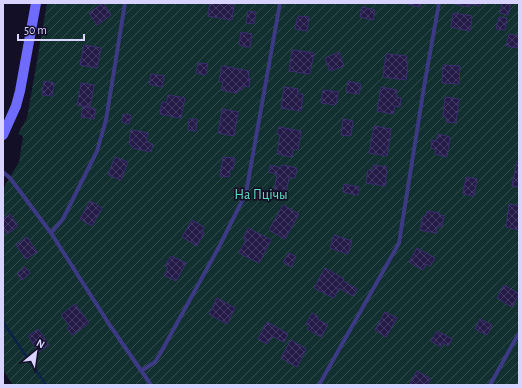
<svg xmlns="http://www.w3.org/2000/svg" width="522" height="388" font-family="'Alegreya Sans',sans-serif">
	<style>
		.garden { fill: url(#garden-furrows) }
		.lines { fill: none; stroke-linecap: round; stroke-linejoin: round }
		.stream { stroke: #0c2248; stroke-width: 2.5 }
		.building { fill: url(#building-cross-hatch); stroke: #3b2d73 }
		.lane { stroke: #3d3a85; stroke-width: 4 }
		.secondary { stroke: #6f6bff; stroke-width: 10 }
		.labels { text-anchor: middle; stroke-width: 3.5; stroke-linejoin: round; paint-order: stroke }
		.park-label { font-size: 14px; fill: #5fe0c0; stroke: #130f26 }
	</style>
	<defs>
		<pattern id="garden-furrows" width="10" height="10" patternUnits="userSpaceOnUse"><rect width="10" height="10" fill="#12302f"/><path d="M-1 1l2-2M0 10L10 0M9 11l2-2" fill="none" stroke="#344d4e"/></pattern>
		<pattern id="building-cross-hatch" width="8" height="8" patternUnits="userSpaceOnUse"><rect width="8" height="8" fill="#241b47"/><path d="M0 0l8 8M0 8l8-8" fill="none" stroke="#433b63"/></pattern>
	</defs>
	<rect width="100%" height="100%" fill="#130f26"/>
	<path class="garden" d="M 47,3 L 519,3 L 519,385 L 13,385 L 3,370 L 3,189 L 19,162 L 23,136 L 18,134 L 27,118 Z"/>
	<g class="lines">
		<path class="stream" d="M 3,322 L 46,385"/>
	</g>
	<path class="building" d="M 103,3 L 111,15 L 97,25 L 89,13 Z
		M 210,3 L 225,3 L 234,5 L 232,20 L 208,16 Z
		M 404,3 L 421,3 L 420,7 Z
		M 455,3 L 481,3 L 480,6 L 470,4 L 470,7 L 455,4 Z
		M 502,3 L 511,3 L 508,15 L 500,13 Z
		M 362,7 L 375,10 L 373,20 L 360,17 Z
		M 248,11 L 256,12 L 254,24 L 246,23 Z
		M 453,13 L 472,16 L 470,31 L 451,27 Z
		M 298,16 L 309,17 L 307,31 L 295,29 Z
		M 499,17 L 507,18 L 505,30 L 496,29 Z
		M 241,32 L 252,34 L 250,47 L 244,47 L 244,46 L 239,45 Z
		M 509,34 L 519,36 L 517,48 L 506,46 Z
		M 84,45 L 101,48 L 97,68 L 80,65 Z
		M 292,50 L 314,53 L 310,74 L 289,71 Z
		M 339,52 L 344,66 L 330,71 L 325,58 Z
		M 386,54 L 407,56 L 406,63 L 408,63 L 406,80 L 383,77 Z
		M 198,63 L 208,64 L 206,75 L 196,73 Z
		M 443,65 L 460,66 L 459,84 L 442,83 Z
		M 222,66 L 249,71 L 248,78 L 250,78 L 249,87 L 243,86 L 242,90 L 238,89 L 237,93 L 221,90 L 223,82 L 219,81 Z
		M 151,74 L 164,76 L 162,87 L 149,84 Z
		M 44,81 L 54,83 L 52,96 L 42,95 Z
		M 348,81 L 361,84 L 359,94 L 346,92 Z
		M 81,83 L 94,85 L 90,107 L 77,105 Z
		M 284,87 L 298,89 L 297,94 L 303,94 L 301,111 L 281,108 Z
		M 381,87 L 397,90 L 396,97 L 401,98 L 400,107 L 395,106 L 393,114 L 377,111 Z
		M 323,90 L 338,92 L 336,105 L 321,103 Z
		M 168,95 L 185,98 L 181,118 L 160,114 L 162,102 L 166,103 Z
		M 445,97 L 459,99 L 456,123 L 446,122 L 446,117 L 443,116 Z
		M 83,107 L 96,109 L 94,119 L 81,117 Z
		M 222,109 L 238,112 L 234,136 L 218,133 Z
		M 123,114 L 131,115 L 129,124 L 122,122 Z
		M 189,119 L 197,119 L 196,131 L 188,130 Z
		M 343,119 L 353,121 L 351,136 L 341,135 Z
		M 374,126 L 391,129 L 387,156 L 369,153 Z
		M 279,127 L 301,131 L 298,150 L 293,149 L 292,157 L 277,154 L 280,135 L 277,134 Z
		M 131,130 L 148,133 L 146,142 L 153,144 L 151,152 L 133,148 L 129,143 Z
		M 438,134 L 450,137 L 447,157 L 435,154 L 436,149 L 431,148 L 432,140 L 436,141 Z
		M 115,157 L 128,162 L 121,180 L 108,175 Z
		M 223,157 L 235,158 L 233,169 L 230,169 L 229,177 L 220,176 Z
		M 517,161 L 519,161 L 519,187 L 512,186 Z
		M 270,165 L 281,168 L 282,165 L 297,168 L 295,178 L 289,177 L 286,195 L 274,193 L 277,174 L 269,172 Z
		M 373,165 L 387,167 L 385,186 L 366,183 L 368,170 L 373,171 Z
		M 466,177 L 477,179 L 474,196 L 463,194 Z
		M 344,184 L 359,187 L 358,195 L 343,192 Z
		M 90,201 L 102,208 L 92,226 L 80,219 Z
		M 509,204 L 519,206 L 519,230 L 506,227 Z
		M 283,205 L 299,214 L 285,239 L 269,230 Z
		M 427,211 L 440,213 L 439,215 L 444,216 L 442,227 L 437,226 L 436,233 L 420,230 L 423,216 L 426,216 Z
		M 10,214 L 18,226 L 7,234 L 3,227 L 3,219 Z
		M 192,220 L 204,227 L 202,231 L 204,233 L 197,246 L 182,237 Z
		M 248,228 L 271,240 L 259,263 L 239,253 L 246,240 L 243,238 Z
		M 334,235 L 352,241 L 348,254 L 330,248 Z
		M 27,237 L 37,252 L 26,259 L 16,245 Z
		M 417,248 L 435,258 L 430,266 L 426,264 L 423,270 L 409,262 Z
		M 289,253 L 296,257 L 291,267 L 283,262 Z
		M 171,256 L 186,263 L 176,281 L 164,275 L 168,268 L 165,266 Z
		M 25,267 L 30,273 L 22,280 L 17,274 Z
		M 325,268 L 344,279 L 343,281 L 357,289 L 353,296 L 339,288 L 334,298 L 314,288 Z
		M 504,285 L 519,294 L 512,307 L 497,298 Z
		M 217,298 L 235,308 L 227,324 L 209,314 Z
		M 75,304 L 89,323 L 72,335 L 67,328 L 70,326 L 61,315 Z
		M 385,312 L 397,318 L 386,337 L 375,330 Z
		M 312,313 L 318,317 L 317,319 L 328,325 L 321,337 L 307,329 L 310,325 L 306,324 Z
		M 480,319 L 492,325 L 487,335 L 475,329 Z
		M 267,322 L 288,334 L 284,342 L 272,336 L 267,344 L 258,339 Z
		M 38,329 L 49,345 L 39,352 L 28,336 Z
		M 437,331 L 452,339 L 448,346 L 443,343 L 441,347 L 431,341 Z
		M 291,340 L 306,349 L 297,367 L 281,358 Z
		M 417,371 L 431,379 L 427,385 L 414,385 L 410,383 Z"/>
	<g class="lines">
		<path class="lane" d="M 3,172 L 10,178 L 51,233 L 109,324 L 151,385
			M 51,233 L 63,219 L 97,151 L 106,120 L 125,3
			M 141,371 L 155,362 L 160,354 L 220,245 L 246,193 L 280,3
			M 319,385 L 399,243 L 425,81 L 439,3
			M 490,385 L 519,333"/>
		<path class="secondary" d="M 3,135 L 16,106 L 20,91 L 36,3"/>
	</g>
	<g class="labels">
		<g class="park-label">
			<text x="261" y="199">На Пцічы</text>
		</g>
	</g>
	<rect width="522" height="388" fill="none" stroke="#d9d4ff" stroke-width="8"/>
	<g transform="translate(36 352) rotate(29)" stroke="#130f26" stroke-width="3" paint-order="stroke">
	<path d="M0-3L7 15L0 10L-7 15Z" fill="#d9d4ff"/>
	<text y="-6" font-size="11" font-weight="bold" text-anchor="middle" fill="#d9d4ff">N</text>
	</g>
	<path d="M18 34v6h66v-6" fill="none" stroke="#d9d4ff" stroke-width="2"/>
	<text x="24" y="34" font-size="12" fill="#d9d4ff" stroke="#130f26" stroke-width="3" paint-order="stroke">50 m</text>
</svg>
